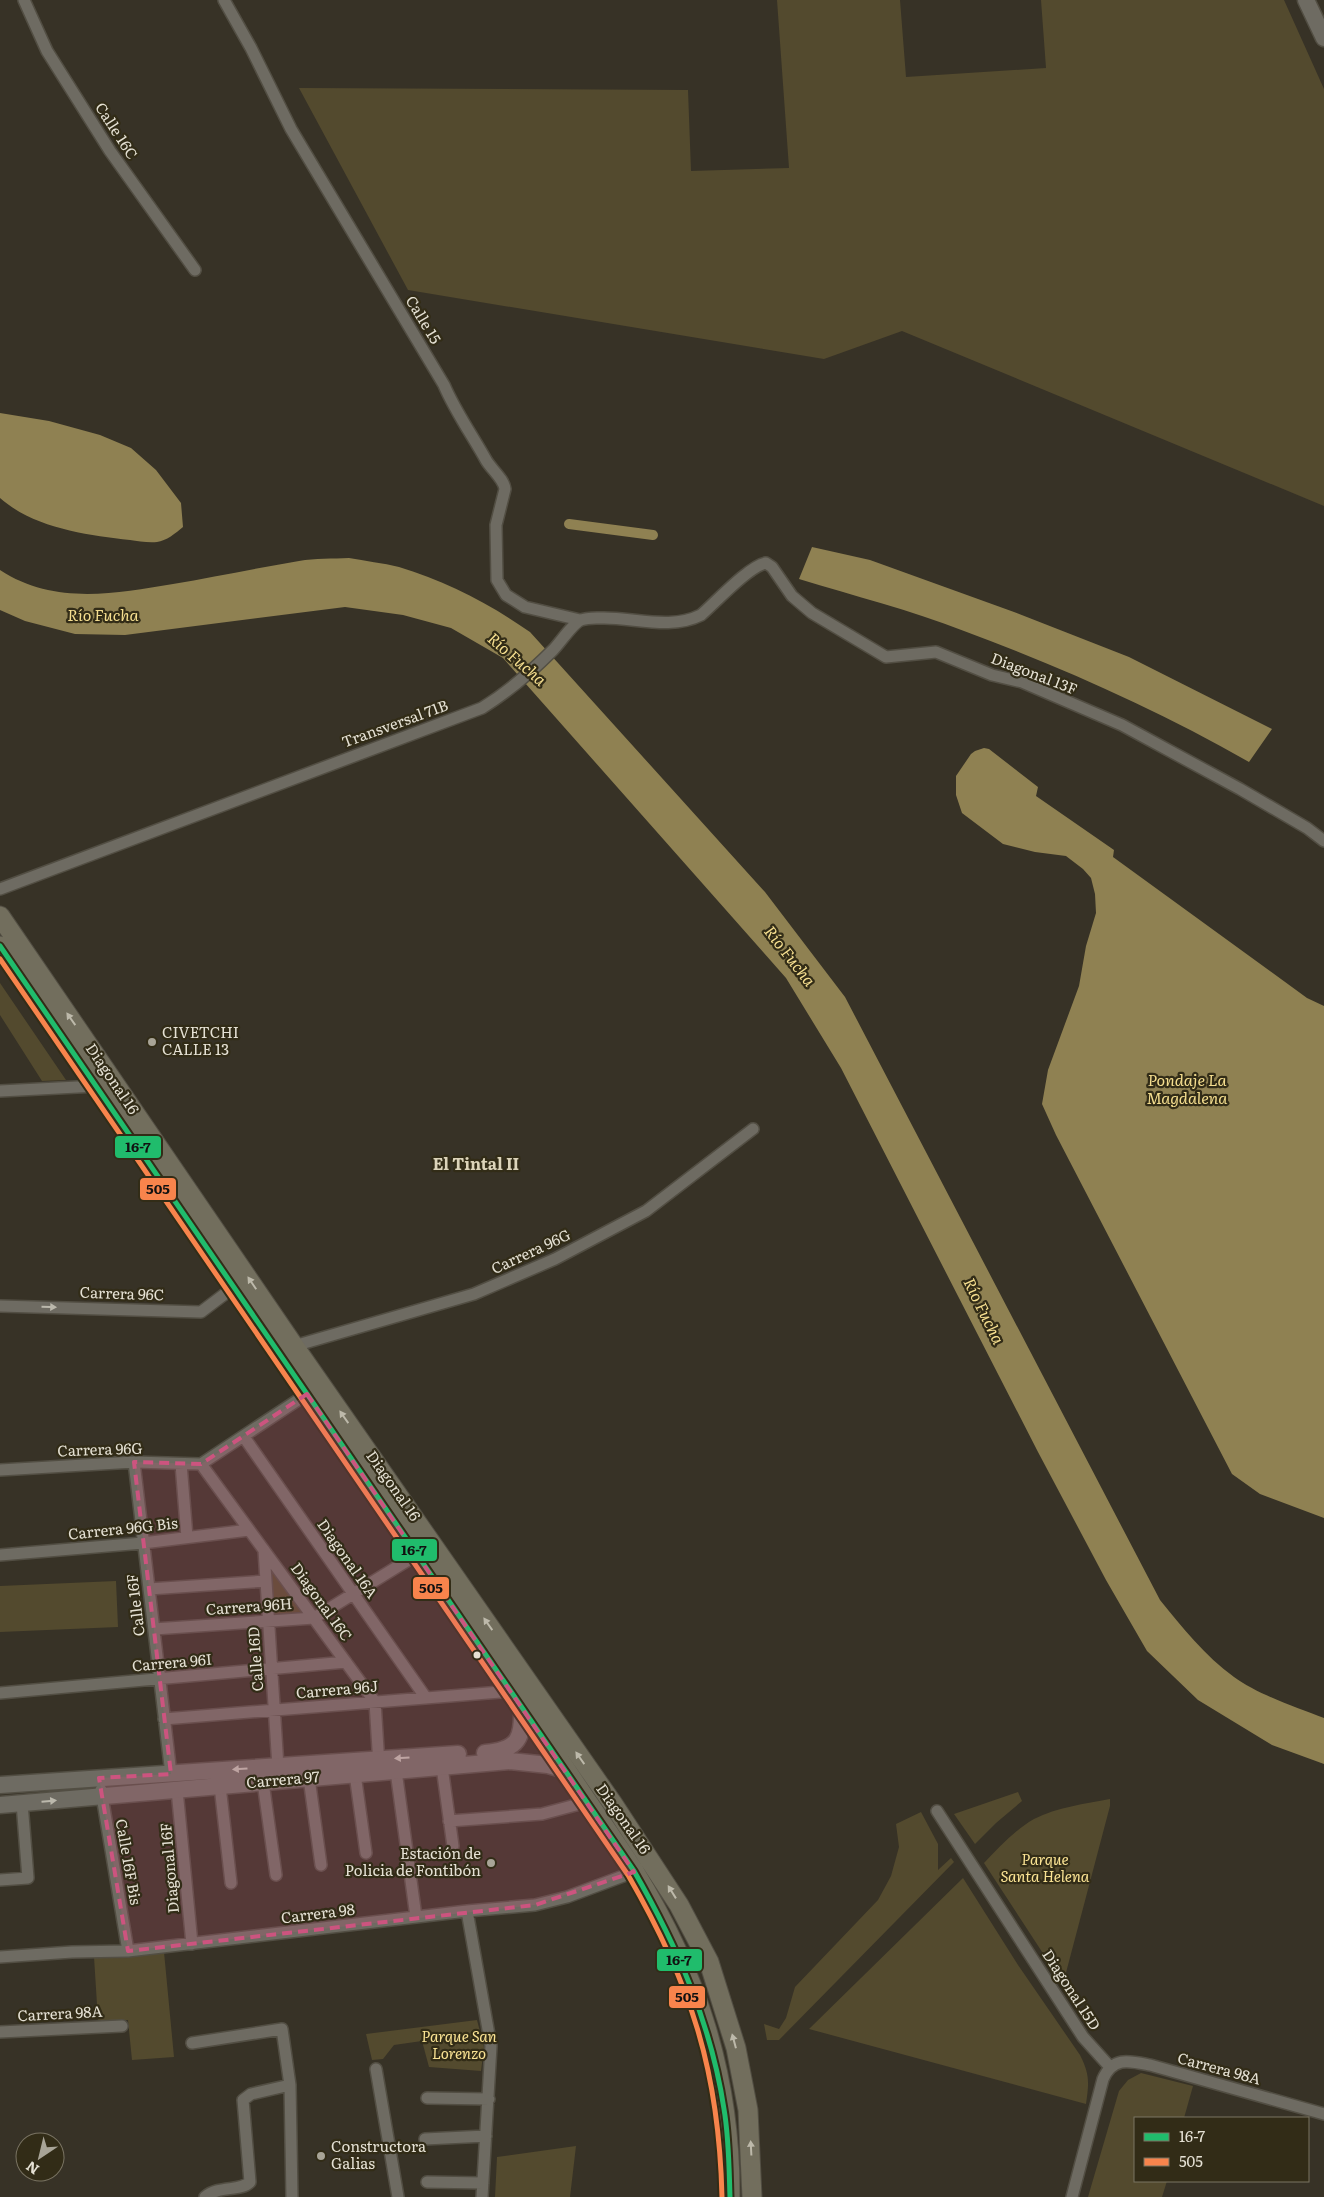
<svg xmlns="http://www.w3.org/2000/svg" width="1324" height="2197" font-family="Literata,serif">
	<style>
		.green { fill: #534a2e }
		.water { fill: #8f8152 }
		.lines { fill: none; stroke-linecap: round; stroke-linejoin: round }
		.canal { stroke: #8f8152; stroke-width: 10 }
		.street-casing { stroke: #524e43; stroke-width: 14 }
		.secondary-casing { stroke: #524e43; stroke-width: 19 }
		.primary-casing { stroke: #524e43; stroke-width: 21 }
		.street { stroke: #6e6b62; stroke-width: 11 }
		.secondary { stroke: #6e6b62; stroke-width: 16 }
		.primary { stroke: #726e5d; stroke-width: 19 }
		.bus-1-casing { stroke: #322c17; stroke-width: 9 }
		.bus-2-casing { stroke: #322c17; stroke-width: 9 }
		.bus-1 { stroke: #20bc6c; stroke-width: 5 }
		.bus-2 { stroke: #f8844c; stroke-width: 5 }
		.oneway { fill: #bdb9aa }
		.oneway2 { fill: #bbb8ac }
		.marked { fill: #cc547f; fill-opacity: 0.2; stroke: #cc547f; stroke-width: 4; stroke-dasharray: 10 6; stroke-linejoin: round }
		.poi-dot { fill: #a8a497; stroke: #322c17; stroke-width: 2 }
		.bus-dot { fill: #e5e1d4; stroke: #322c17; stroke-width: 2 }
		.labels { text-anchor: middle; stroke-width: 4.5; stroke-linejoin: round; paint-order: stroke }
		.street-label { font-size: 15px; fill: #e5e1d4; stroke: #322c17 }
		.poi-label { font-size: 15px; fill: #e5e1d4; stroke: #322c17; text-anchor: start }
		.park-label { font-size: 15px; font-style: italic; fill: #f9e293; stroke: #322c17 }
		.water-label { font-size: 16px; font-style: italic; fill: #f5de8f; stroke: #322c17 }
		.neighbourhood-label { font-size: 16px; font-weight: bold; fill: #dcd4ba; stroke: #322c17 }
		.line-badge { stroke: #322c17; stroke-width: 2 }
		.pale-badge-label { font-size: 14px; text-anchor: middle; font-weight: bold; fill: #111 }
	</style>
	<rect width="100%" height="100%" fill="#373226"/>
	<path class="green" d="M 777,0 L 900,0 L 906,77 L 1046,68 L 1041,0 L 1284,0 L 1324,89 L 1324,506 L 902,331 L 824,359 L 408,290 L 299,88 L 688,90 L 691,171 L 789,168 Z
		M 0,983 L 66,1080 L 42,1081 L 0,1015 Z
		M 267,1561 L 305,1615 L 269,1616 Z
		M 116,1581 L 118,1627 L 0,1632 L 0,1586 Z
		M 1018,1792 L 1022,1801 L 996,1823 L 975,1844 L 954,1814 Z
		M 1110,1799 L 1110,1806 L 1063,1984 L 984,1863 C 999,1847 1015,1830 1034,1819 C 1057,1807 1085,1804 1110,1799 Z
		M 921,1812 L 938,1844 L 938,1870 L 951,1858 L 954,1862 L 779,2040 L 767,2040 L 764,2024 L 779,2029 L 786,2018 L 795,1987 L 878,1900 L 891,1876 L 899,1847 L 896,1824 Z
		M 963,1878 L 1018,1965 L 1080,2055 C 1090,2075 1089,2083 1086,2104 L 809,2029 Z
		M 164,1952 L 174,2057 L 132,2060 L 128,2020 L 98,2020 L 94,1957 Z
		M 477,2020 L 484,2047 L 481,2071 L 429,2067 L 422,2041 L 394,2045 L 383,2059 L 372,2060 L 366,2034 Z
		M 1141,2073 L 1193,2086 L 1184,2118 L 1135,2118 L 1135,2181 L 1167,2181 L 1162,2197 L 1088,2197 L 1119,2091 L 1128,2080 Z
		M 576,2146 L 570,2197 L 495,2197 L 497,2157 Z"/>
	<path class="water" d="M 0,413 L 49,421 L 100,435 L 131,448 L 156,470 L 181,503 L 183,527 C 176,533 166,541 157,542 C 148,543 138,541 130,540 C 86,535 34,528 0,498 Z
		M 812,547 L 870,560 L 1014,612 L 1129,657 L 1272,729 L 1249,762 C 1158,710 1063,668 964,631 C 911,610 854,596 799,579 Z
		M 349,558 C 365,561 383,563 399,567 C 446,581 490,604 530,632 L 765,892 L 845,997 L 1160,1600 C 1182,1627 1205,1656 1234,1677 C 1257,1694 1297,1708 1324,1718 L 1324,1764 L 1272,1745 L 1198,1700 L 1147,1651 L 1106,1580 L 1038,1452 L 841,1068 L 786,978 L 503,658 L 451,628 L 403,615 L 345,607 L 125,635 L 75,634 L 25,621 L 0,610 L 0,570 C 53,605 114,594 173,584 C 215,577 257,568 299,561 C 315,558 333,559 349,558 Z
		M 984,748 L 989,749 L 1038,787 L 1036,796 L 1114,850 L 1113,857 L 1307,998 L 1324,1006 L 1324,1518 L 1260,1494 L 1232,1474 L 1056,1135 L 1042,1104 L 1048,1070 L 1079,986 L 1086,946 L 1096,913 L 1095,894 L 1091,878 L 1083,869 L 1066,856 L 1035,852 L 1003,844 L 962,813 L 956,795 L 956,776 L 971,754 L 975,751 Z"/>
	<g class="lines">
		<path class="canal" d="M 569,524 L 653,535"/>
		<defs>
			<path id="street" d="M 24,0 L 47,51 L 110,151 L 195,270
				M 224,0 L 251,48 L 291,129 L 444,385 C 455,411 472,435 486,460 C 491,469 504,479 505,489 L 496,525 L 497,580 L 506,595 L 525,607 L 580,620
				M 0,889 L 482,708 C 508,692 531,672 553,650 C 560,643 573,623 581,620 C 588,617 597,618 604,618 C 636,618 671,630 701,615 C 716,602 749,566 766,563 L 772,567 L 792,596 L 812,613 L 886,657 L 936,652 L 992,675 L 1022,682 L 1122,725 L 1240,789 L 1307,828 L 1324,841
				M 0,1091 L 97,1086
				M 0,1306 L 201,1312 L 234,1287
				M 294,1346 L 474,1294 L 555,1259 L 646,1211 L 753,1129
				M 244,1437 L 426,1698
				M 134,1462 L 171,1774
				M 181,1464 L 187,1537
				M 201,1464 L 375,1702 L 379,1765
				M 201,1464 L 307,1394
				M 0,1470 L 134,1462 L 201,1464
				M 264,1550 L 278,1767
				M 0,1555 L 143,1543 L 249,1530
				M 149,1589 L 266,1581
				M 154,1629 L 314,1618 L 418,1554
				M 0,1693 L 346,1662
				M 164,1719 L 512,1691
				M 442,1767 L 453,1846
				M 396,1771 L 416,1917
				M 355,1774 L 366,1853
				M 309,1778 L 321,1865
				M 263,1782 L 276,1875
				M 220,1786 L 231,1883
				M 101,1790 L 128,1951
				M 177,1790 L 192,1944
				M 937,1811 L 1083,2037 L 1110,2067
				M 449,1821 L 542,1814 L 587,1802
				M 0,1880 L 28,1878 L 22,1803
				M 467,1911 L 491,2046 L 482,2197
				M 0,1957 L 72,1952 L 128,1951 L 467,1911 L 535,1905 L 567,1897 L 634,1872
				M 0,2032 L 122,2026
				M 192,2043 L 282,2029 L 290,2085 L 292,2197
				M 376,2069 L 398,2197
				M 427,2098 L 489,2099
				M 425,2139 L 486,2136
				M 427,2182 L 483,2183
				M 205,2197 C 219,2185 240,2192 250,2182 L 243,2100 L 251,2094 L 290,2085
				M 1072,2197 L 1103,2079 C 1113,2056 1130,2061 1150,2065 L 1324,2114"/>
			<path id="secondary" d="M 1306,0 L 1324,38
				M 485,1753 C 519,1750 523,1738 522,1707
				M 0,1785 L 458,1754
				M 0,1805 L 510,1761 L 548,1765 L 566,1770"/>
			<path id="primary" d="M 0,916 L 294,1346 L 613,1804 L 679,1905 L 709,1962 L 736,2048 L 748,2110 L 752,2197
				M 0,946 L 566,1770 C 589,1804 612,1837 634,1871 C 697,1973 731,2077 730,2197"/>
		</defs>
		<use href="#street" class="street-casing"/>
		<use href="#secondary" class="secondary-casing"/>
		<use href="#primary" class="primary-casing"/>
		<use href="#street" class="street"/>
		<use href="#secondary" class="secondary"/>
		<use href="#primary" class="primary"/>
		<defs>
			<path id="bus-1" d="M 0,946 L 634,1871 C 677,1946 711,2023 724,2109 C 729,2138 729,2168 730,2197"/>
			<path id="bus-2" d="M 0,959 L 628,1875 C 691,1984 719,2070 722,2197"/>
		</defs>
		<use href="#bus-1" class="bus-1-casing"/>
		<use href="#bus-2" class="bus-2-casing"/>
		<use href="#bus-1" class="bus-1"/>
		<use href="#bus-2" class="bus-2"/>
	</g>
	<defs><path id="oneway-solid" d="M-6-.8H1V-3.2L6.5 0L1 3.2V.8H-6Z" transform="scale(1.25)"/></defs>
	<g class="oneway">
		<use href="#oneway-solid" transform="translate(71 1019) rotate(-125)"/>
		<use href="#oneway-solid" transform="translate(252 1283) rotate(-124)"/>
		<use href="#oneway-solid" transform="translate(344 1417) rotate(-125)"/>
		<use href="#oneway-solid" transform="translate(488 1624) rotate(-125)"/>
		<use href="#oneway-solid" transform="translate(580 1758) rotate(-125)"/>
		<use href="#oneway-solid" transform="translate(672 1892) rotate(-122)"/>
		<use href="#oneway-solid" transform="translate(734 2041) rotate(-105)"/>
		<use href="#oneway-solid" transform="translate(751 2148) rotate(-93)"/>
	</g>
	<g class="oneway2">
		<use href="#oneway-solid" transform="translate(49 1307) rotate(2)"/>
		<use href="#oneway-solid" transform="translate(402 1758) rotate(176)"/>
		<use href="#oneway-solid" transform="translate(240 1769) rotate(176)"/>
		<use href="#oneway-solid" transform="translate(49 1801) rotate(-5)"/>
	</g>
	<path class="marked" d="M 307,1394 L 634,1872 L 535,1905 L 128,1951 L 99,1778 L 171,1774 L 134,1462 L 201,1464 Z"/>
	<g class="poi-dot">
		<circle cx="152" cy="1042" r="5"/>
		<circle cx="491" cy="1863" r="5"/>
		<circle cx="321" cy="2156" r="5"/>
	</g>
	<circle class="bus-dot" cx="477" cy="1655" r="4.5"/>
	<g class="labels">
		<g class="street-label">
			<text transform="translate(116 131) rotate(57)" y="5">Calle 16C</text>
			<text transform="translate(423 320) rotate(59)" y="5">Calle 15</text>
			<text transform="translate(1034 674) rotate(21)" y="5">Diagonal 13F</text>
			<text transform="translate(395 724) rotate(-20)" y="5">Transversal 71B</text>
			<text transform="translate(112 1079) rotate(56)" y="5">Diagonal 16</text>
			<text transform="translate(531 1252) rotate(-25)" y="5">Carrera 96G</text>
			<text transform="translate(122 1294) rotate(2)" y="5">Carrera 96C</text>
			<text transform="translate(100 1450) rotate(-2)" y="5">Carrera 96G</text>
			<text transform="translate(393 1486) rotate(55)" y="5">Diagonal 16</text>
			<text transform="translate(123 1529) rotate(-6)" y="5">Carrera 96G Bis</text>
			<text transform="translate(347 1559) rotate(55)" y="5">Diagonal 16A</text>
			<text transform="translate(321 1602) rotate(54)" y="5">Diagonal 16C</text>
			<text transform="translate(136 1605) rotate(-97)" y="5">Calle 16F</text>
			<text transform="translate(249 1607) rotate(-4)" y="5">Carrera 96H</text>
			<text transform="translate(256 1659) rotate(-94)" y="5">Calle 16D</text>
			<text transform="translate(172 1663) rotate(-5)" y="5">Carrera 96I</text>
			<text transform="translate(337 1690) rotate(-5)" y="5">Carrera 96J</text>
			<text transform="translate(283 1780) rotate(-5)" y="5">Carrera 97</text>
			<text transform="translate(623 1819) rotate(55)" y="5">Diagonal 16</text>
			<text transform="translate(128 1862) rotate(80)" y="5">Calle 16F Bis</text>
			<text transform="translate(170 1868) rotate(-95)" y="5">Diagonal 16F</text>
			<text transform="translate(318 1914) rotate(-7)" y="5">Carrera 98</text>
			<text transform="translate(1071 1990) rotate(57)" y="5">Diagonal 15D</text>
			<text transform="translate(60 2014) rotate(-3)" y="5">Carrera 98A</text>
			<text transform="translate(1219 2069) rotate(15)" y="5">Carrera 98A</text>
		</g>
		<g class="poi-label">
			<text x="162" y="1038">CIVETCHI<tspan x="162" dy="17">CALLE 13</tspan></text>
			<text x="481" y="1859" text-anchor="end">Estación de<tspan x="481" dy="17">Policia de Fontibón</tspan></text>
			<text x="331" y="2152">Constructora<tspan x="331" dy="17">Galias</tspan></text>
		</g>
		<g class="park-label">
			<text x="1045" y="1865">Parque<tspan x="1045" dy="17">Santa Helena</tspan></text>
			<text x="459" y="2042">Parque San<tspan x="459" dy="17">Lorenzo</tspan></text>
		</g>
		<g class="water-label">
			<text x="103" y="621">Río Fucha</text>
			<text transform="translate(517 659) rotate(41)" y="6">Río Fucha</text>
			<text transform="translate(790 956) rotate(52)" y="6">Río Fucha</text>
			<text x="1187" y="1086">Pondaje La<tspan x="1187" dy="18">Magdalena</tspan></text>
			<text transform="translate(984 1311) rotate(64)" y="6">Río Fucha</text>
		</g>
		<g class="neighbourhood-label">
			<text x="476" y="1170">El Tintal II</text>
		</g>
	</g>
	<g class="line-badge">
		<rect x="114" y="1135" width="48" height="24" rx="5" fill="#20bc6c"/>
		<rect x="139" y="1177" width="38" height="24" rx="5" fill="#f8844c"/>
		<rect x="391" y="1538" width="47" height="24" rx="5" fill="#20bc6c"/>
		<rect x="412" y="1576" width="38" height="24" rx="5" fill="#f8844c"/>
		<rect x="656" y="1948" width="47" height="24" rx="5" fill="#20bc6c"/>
		<rect x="668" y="1985" width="38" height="24" rx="5" fill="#f8844c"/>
	</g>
	<g class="pale-badge-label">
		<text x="138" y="1152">16-7</text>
		<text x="158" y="1194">505</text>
		<text x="414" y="1555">16-7</text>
		<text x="431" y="1593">505</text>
		<text x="679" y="1965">16-7</text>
		<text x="687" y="2002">505</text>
	</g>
	<rect x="1134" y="2117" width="175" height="65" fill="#322c17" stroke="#7a7463"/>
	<rect x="1144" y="2133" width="25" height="8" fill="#20bc6c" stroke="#7a7463"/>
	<text x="1179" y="2142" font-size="15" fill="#e5e1d4">16-7</text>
	<rect x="1144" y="2158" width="25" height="8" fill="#f8844c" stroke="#7a7463"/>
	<text x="1179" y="2167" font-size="15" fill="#e5e1d4">505</text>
	<g transform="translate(40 2157) rotate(215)"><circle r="24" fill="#322c17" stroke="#7a7463"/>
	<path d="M0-4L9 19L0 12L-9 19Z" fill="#a8a497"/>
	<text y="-8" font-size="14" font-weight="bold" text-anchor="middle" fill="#e5e1d4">N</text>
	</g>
</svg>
